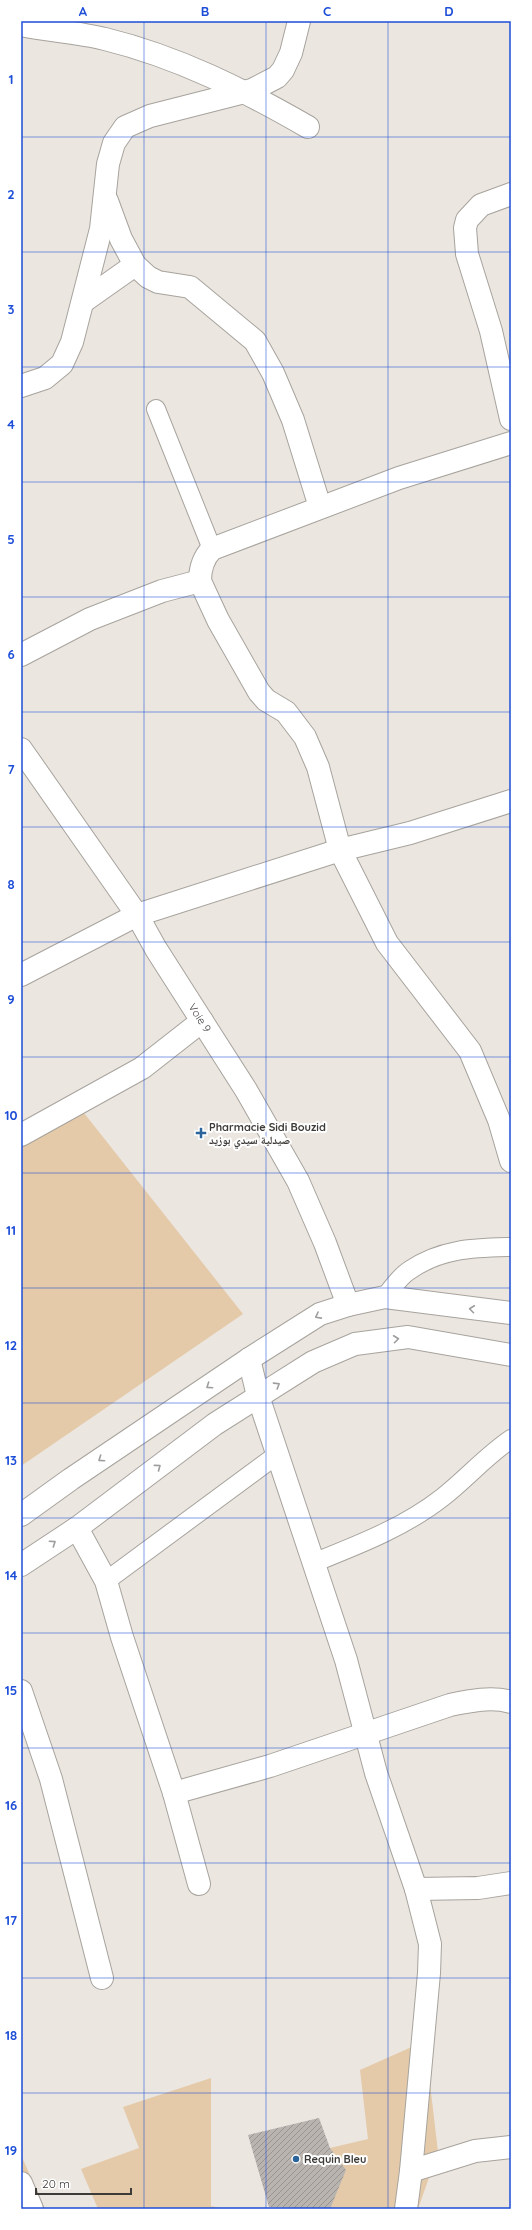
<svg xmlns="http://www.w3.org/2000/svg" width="532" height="2230" font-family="Quicksand,'Noto Naskh Arabic',sans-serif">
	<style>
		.green { fill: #e4caa9 }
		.building { fill: url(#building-hatch) }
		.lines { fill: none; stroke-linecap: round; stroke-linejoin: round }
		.service-casing { stroke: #a7a39d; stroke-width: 20 }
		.minor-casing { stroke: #a7a39d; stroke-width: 24 }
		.service { stroke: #fff; stroke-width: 18 }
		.minor { stroke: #fff; stroke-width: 22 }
		.oneway { stroke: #9e9d9c }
		.grid { fill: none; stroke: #1d4ed8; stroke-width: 1; stroke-opacity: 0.55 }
		.poi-dot { fill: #2a649b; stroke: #fff; stroke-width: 1.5 }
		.labels { text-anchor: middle; stroke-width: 4; stroke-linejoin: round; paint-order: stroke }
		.street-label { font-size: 11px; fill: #3d3b38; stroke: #fff }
		.poi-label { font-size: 11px; font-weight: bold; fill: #3d3b38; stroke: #fff; text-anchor: start }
		.neatline { fill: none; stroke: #1d4ed8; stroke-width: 1.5 }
		.grid-label { font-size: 13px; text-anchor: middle; font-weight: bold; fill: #1d4ed8 }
	</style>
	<defs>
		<pattern id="building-hatch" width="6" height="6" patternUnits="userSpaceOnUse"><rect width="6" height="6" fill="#b9b4af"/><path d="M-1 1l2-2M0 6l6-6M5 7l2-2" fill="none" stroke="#98948f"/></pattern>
	</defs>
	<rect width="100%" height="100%" fill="#ebe6e0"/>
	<path class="green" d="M 84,1113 L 243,1314 L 21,1466 L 21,1144 Z
		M 425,2041 L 438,2152 L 418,2209 L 328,2209 L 330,2148 L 368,2139 L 360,2070 Z
		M 211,2078 L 211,2206 L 226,2209 L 98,2209 L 81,2169 L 139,2148 L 123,2107 Z
		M 21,2155 L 45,2209 L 21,2209 Z"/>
	<path class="building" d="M 319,2118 L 330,2148 L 346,2170 L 330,2209 L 269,2207 L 248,2135 Z"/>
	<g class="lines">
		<defs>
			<path id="service" d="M 156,409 L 212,549
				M 385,1297 C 392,1288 400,1276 410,1270 C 442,1248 475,1248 511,1247
				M 313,1563 C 358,1545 405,1527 443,1497 C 467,1478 486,1456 511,1439
				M 106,1581 L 278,1454"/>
			<g id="minor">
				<path d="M 21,25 C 49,31 78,32 105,39 C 178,57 244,90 308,127"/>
				<path d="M 511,194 L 481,205 L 467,220 L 465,228 L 467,254 L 491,331 L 511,419"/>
				<path d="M 107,201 L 121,239 L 135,265 L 148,277 L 158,282 L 190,287 L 255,341 L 273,373 L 293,420 L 320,507"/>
				<path d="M 84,301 L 135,265"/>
				<path d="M 21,386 L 45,378 L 62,364 L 72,342 L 101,229 L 108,164 L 114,143 L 125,127 L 150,116 L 252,90 L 277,77 L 283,70 L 291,53 L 299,21"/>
				<path d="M 511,443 L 399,478 L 212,549 C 203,558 200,569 200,581 L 218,620 L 259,692 L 266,700 L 286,712 L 305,737 L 318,767 L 340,850 L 387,943 L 470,1051 L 499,1120 L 511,1161"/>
				<path d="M 21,655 L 90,619 L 162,591 L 200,581"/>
				<path id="s1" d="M 21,749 L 137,915 L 156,949 L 246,1090 L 298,1181 L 325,1243 L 348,1305"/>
				<path d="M 21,975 L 137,915 L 340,850 L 410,833 L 511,801"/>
				<path d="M 21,1135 L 142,1068 L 202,1021"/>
				<path d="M 249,1359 L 258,1396 L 346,1660 L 376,1773 L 416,1889 L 430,1944 L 429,1973 L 411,2171 L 406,2209"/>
				<path d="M 21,1515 L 71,1479 L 249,1359 L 320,1314 L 348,1305 L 385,1297 L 511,1313"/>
				<path d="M 77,1528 L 106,1581 L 122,1637 L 174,1793 L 199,1884"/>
				<path d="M 21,1565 L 77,1528 L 215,1424 L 313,1362 L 355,1344 L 408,1337 L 511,1355"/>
				<path d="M 21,1691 L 51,1779 L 102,1978"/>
				<path d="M 174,1793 L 270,1766 L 450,1705 C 469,1701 492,1696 511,1702"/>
				<path d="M 416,1889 L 478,1888 L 511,1883"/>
				<path d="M 411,2171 L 475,2151 L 511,2147"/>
				<path d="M 21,2183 L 32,2209"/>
			</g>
		</defs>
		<use href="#service" class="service-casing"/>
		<use href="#minor" class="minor-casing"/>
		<use href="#service" class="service"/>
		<use href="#minor" class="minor"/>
	</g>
	<defs><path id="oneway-chevron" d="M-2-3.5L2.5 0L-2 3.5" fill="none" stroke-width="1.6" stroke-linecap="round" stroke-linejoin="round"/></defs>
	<g class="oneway">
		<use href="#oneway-chevron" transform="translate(472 1309) rotate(-173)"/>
		<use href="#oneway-chevron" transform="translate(318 1316) rotate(152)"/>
		<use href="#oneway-chevron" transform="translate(396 1339) rotate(-7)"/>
		<use href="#oneway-chevron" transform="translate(277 1385) rotate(-32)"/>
		<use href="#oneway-chevron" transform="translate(209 1386) rotate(146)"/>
		<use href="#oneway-chevron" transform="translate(101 1459) rotate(146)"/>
		<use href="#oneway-chevron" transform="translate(158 1467) rotate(-37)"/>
		<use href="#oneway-chevron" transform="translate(53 1543) rotate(-34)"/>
	</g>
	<path class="grid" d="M 144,21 L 144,2209M 266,21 L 266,2209M 388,21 L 388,2209M 21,137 L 511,137M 21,252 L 511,252M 21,367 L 511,367M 21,482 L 511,482M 21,597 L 511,597M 21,712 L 511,712M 21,827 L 511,827M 21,942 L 511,942M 21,1057 L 511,1057M 21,1173 L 511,1173M 21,1288 L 511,1288M 21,1403 L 511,1403M 21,1518 L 511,1518M 21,1633 L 511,1633M 21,1748 L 511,1748M 21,1863 L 511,1863M 21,1978 L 511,1978M 21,2093 L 511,2093"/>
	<g class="poi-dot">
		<path d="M199 1127h4v4h4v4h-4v4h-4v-4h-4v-4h4z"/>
		<circle cx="296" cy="2159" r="4"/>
	</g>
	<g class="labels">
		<g class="street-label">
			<text dy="4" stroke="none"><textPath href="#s1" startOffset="323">Voie 9</textPath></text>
		</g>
		<g class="poi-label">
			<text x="209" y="1131">Pharmacie Sidi Bouzid<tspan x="209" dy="13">صيدلية سيدي بوزيد</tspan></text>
			<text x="304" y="2163">Requin Bleu</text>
		</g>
	</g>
	<rect width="532" height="2230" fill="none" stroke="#ffffff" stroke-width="44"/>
	<path d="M36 2188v6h95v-6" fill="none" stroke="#3d3b38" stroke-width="2"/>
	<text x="42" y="2188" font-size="12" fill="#3d3b38" stroke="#ffffff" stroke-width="3" paint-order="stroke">20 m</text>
	<rect x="22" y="22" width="488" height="2186" class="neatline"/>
	<g class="grid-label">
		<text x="83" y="16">A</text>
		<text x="205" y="16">B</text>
		<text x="327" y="16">C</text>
		<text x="449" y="16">D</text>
		<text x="11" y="84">1</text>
		<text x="11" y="199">2</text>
		<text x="11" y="314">3</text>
		<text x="11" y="429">4</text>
		<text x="11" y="544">5</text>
		<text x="11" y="659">6</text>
		<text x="11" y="774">7</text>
		<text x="11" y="889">8</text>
		<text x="11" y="1004">9</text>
		<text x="11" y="1120">10</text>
		<text x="11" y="1235">11</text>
		<text x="11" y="1350">12</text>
		<text x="11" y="1465">13</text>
		<text x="11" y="1580">14</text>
		<text x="11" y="1695">15</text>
		<text x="11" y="1810">16</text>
		<text x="11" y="1925">17</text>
		<text x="11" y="2040">18</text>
		<text x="11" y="2155">19</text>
	</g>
</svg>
